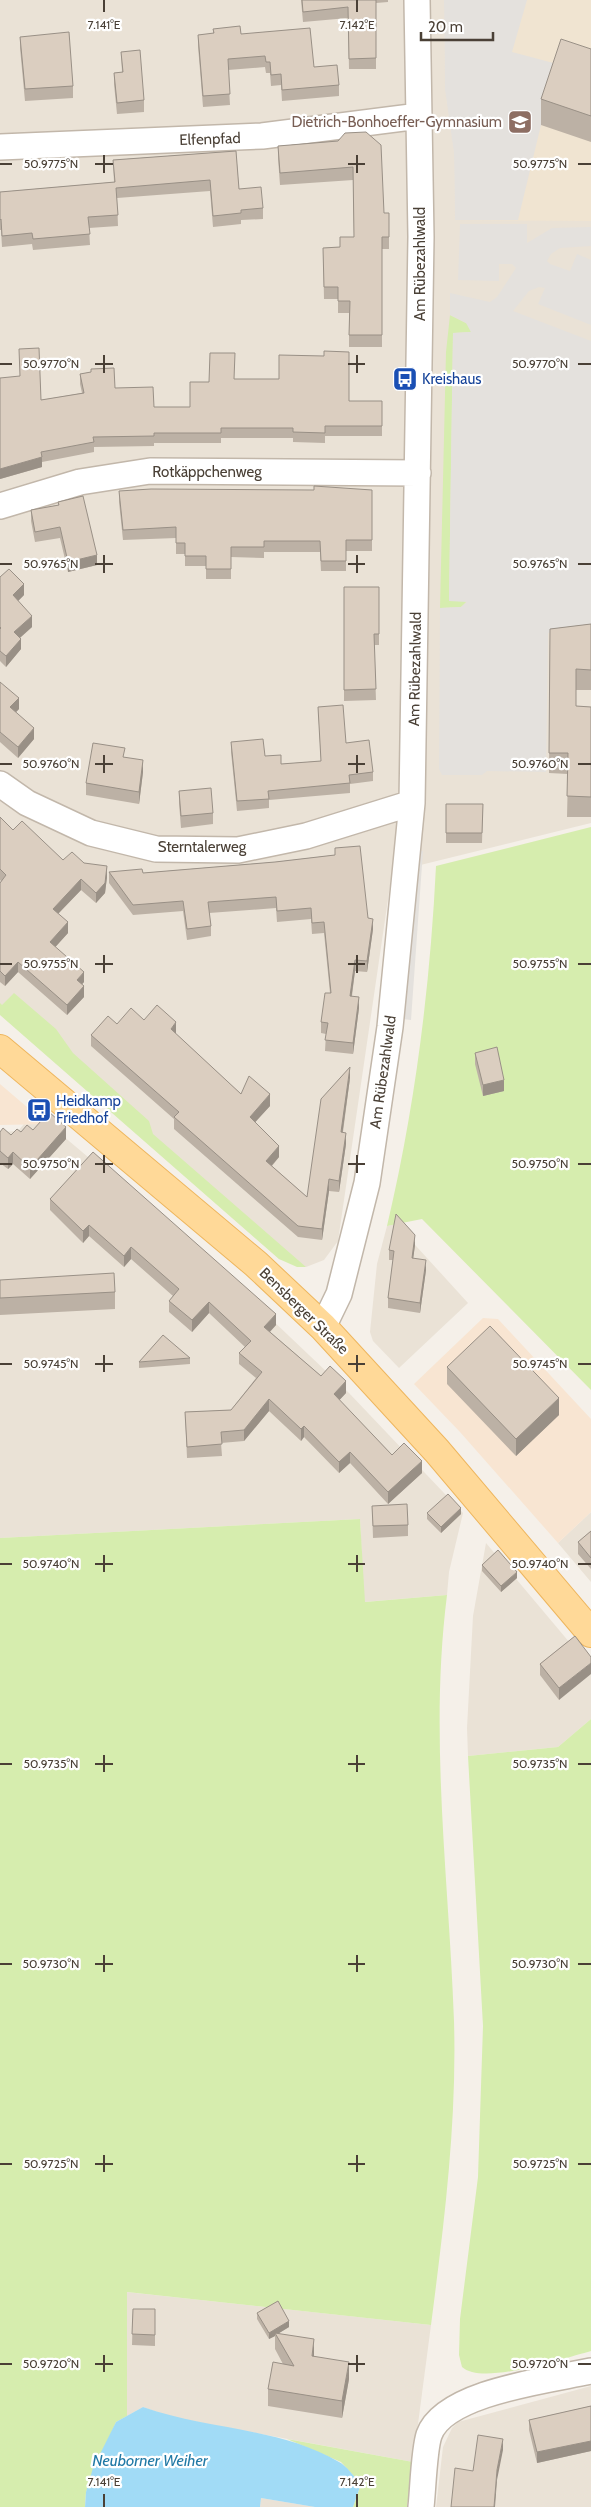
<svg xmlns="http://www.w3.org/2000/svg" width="591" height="2507" font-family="Cabin,sans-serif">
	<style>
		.residential { fill: #eae2d6 }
		.commercial { fill: #f8e5d2 }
		.education { fill: #f0e4d1 }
		.green { fill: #d6edae }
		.parking { fill: #e4e1dd }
		.water { fill: #a1dbf6 }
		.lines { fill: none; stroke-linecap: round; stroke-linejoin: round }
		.minor-casing { stroke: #c2b7aa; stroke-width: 28 }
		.major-casing { stroke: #eeb65e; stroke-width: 30 }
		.minor { stroke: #fff; stroke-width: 25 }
		.major { stroke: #ffd998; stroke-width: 28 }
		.wall { fill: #bcb1a5 }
		.shaded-wall { fill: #999086 }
		.building { fill: #dbcec0; stroke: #999086 }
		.ticks { fill: none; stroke: #4a4036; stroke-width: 2 }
		.labels { text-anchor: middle; stroke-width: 4.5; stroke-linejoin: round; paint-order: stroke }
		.education-label { font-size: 15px; fill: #785e54; stroke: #fff; text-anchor: end }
		.street-label { font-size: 15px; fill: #4a4036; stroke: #fff }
		.transit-label { font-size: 15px; fill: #164399; stroke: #fff; text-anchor: start }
		.water-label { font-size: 16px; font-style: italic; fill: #227aa6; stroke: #fff }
		.ticks-label { font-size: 12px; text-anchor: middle; fill: #4a4036; stroke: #fff; stroke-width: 4.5; stroke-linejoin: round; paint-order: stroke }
	</style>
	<rect width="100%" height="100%" fill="#f5f0e9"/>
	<path class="residential" d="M 0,0 L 591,0 L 591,823 L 392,872 L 338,1241 L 324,1260 L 306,1267 L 279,1259 L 0,1006 Z
		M 24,1124 L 49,1124 L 206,1257 L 349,1393 L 463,1513 L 449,1572 L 447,1595 L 364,1602 L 360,1519 L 0,1538 L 0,1132 L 18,1131 Z
		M 396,1224 L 468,1303 L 399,1368 L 373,1341 L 370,1332 L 377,1264 L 387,1226 Z
		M 591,1512 L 591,1582 L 558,1543 Z
		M 486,1543 L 591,1668 L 591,1719 L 558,1747 L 468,1756 L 467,1728 L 473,1616 Z
		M 126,2292 L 431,2325 L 413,2462 L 212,2425 L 168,2416 L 143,2407 L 127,2416 Z
		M 591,2386 L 591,2507 L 436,2507 L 443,2447 L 452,2428 L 458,2422 Z
		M 261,2498 L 315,2507 L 260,2507 Z"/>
	<path class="commercial" d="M 0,1084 L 34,1113 L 49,1124 L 0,1125 Z
		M 483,1318 L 498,1319 L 591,1419 L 591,1512 L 558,1543 L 460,1432 L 414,1384 Z"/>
	<path class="education" d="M 444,0 L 591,0 L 591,221 L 455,220 L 454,154 L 445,90 Z"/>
	<path class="green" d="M 450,315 L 468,324 L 471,332 L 453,333 L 449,601 L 467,601 L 461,607 L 440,608 L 446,352 Z
		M 591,827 L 591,1390 L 422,1219 L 387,1226 C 415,1107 430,988 436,866 Z
		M 14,993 L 56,1029 L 73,1053 L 149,1121 L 153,1134 L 306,1267 L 297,1267 L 279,1259 L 0,1015 L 0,1003 L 2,1005 Z
		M 360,1519 L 365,1602 L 447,1595 C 429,1737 449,1879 454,2021 C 457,2123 444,2224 431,2325 L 127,2292 L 127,2416 L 116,2422 L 86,2492 L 85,2507 L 0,2507 L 0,1538 Z
		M 591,1719 L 591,2351 C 565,2358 482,2386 462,2367 L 459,2355 L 460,2319 L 478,2177 L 483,2026 L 468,1756 L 558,1747 Z
		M 287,2439 L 413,2462 L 407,2507 L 353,2507 L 361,2484 L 341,2462 Z"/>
	<path class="parking" d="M 444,0 L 527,0 L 512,52 L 561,65 L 541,125 L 518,220 L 455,220 L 454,154 L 445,90 Z
		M 460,224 L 527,224 L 527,243 L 552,228 L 591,227 L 591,246 L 560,248 L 551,254 L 547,261 L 550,264 L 570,271 L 577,254 L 591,260 L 591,325 L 538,304 L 545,288 L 539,287 L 529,291 L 513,311 L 591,341 L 591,628 L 548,633 L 546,772 L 487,771 L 482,775 L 442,775 L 439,769 L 440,608 L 461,607 L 467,602 L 449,601 L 453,333 L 471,332 L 466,323 L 450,315 L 450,293 L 490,302 L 497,297 L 516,268 L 512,264 L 499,264 L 499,281 L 458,280 Z
		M 415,850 L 423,851 L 411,1020 L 403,1019 Z"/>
	<path class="water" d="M 143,2407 C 207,2430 280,2427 339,2462 C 347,2466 354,2477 361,2484 L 353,2507 L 315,2507 L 261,2498 L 260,2507 L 85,2507 L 86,2492 L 93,2468 L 116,2422 Z"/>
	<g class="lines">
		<defs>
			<path id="minor" d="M 0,147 L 262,136 L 419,116
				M 0,506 L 80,482 L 150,471 L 418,473
				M 0,784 L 27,803 L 91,833 L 156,849 L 238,850 L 306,836 L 412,803
				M 323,1327 L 339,1294 L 367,1183 L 390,1027 L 412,803 L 421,237 L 417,0
				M 421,2507 C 423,2489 424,2450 429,2435 C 444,2392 550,2380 591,2371"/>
			<path id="major" d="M 0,1049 L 256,1264 L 323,1327 L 437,1451 L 591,1633"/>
		</defs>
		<use href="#minor" class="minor-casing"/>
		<use href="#major" class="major-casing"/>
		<use href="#minor" class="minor"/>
		<use href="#major" class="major"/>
	</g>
	<path class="wall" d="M 301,0 L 388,0 L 388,2 L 376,3 L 376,69 L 349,69 L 348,18 L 303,22 Z
		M 213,29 L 241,34 L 314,67 L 339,85 L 339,96 L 282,101 L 281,85 L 271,86 L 270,73 L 266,73 L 265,67 L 228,70 L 230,105 L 203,107 L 198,46 L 198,35 L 213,34 Z
		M 20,37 L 73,86 L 73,98 L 25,101 L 20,48 Z
		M 591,49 L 591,142 L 541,125 L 541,99 Z
		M 121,52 L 144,100 L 144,112 L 117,114 L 114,84 L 114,73 L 122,72 Z
		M 338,141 L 384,213 L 389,213 L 389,249 L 382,249 L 382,347 L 349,347 L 349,313 L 338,313 L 338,299 L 324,299 L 323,248 L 340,247 L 354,237 L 353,180 L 280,185 L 278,158 L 278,146 Z
		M 236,151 L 239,189 L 263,208 L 263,219 L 241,220 L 241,224 L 213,227 L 210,191 L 117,198 L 118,226 L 89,228 L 90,245 L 33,250 L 32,244 L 2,247 L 1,230 L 0,230 L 0,192 L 114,182 L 113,160 Z
		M 91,369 L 115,388 L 154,407 L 190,407 L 209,382 L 234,379 L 349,401 L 382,401 L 382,436 L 325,436 L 325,443 L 293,442 L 293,438 L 221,438 L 221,443 L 154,443 L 154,446 L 94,447 L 94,452 L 42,462 L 42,467 L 0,479 L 0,378 L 41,400 L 82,393 L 80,384 L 80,374 L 91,372 Z
		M 372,490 L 372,551 L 346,551 L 346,571 L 321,571 L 320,552 L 264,552 L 264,558 L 231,557 L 231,579 L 206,579 L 206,566 L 185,566 L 185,554 L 176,554 L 176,538 L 123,540 L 119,502 L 119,491 Z
		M 58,502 L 97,565 L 68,572 L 60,538 L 35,542 L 31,521 L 31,510 L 58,505 Z
		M 0,577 L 24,595 L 18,601 L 32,627 L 20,638 L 21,649 L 6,667 L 0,661 Z
		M 344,587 L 379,587 L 379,645 L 374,645 L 376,700 L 344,701 Z
		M 591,624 L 591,690 L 576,690 L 576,706 L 591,707 L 591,817 L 567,817 L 568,774 L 549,773 L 550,629 Z
		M 0,682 L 19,709 L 16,712 L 34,739 L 18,758 L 0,742 Z
		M 318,707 L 346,743 L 373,772 L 373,781 L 350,784 L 350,793 L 269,800 L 269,808 L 237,811 L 231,752 L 231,742 L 265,756 L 281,764 L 321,761 Z
		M 125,757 L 143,772 L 139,804 L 86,795 L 86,783 Z
		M 179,791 L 213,813 L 213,824 L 181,828 L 179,803 Z
		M 446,804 L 483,804 L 482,843 L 446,843 Z
		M 0,817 L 13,830 L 63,860 L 84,863 L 107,877 L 105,893 L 96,903 L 81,890 L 58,914 L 68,933 L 55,947 L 84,982 L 82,984 L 84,997 L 67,1015 L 18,972 L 5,986 L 0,982 L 0,883 L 1,881 L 0,880 Z
		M 335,848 L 373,929 L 367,972 L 355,971 L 352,996 L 359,1008 L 353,1054 L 325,1051 L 326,1034 L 321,1033 L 321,1022 L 330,993 L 324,933 L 312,934 L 311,919 L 277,922 L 276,908 L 209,913 L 211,926 L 211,936 L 187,940 L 183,911 L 133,915 L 109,883 L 109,872 L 143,873 L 275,862 L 335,855 Z
		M 144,1020 L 176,1034 L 241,1094 L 270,1106 L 255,1122 L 279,1157 L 272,1166 L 307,1197 L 350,1078 L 343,1132 L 346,1144 L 339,1192 L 329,1191 L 322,1240 L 298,1237 L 174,1129 L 174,1119 L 91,1046 L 91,1035 L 117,1024 Z
		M 475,1053 L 504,1091 L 483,1096 L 475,1064 Z
		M 33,1130 L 66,1139 L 30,1179 L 13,1164 L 8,1169 L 0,1163 L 0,1132 L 11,1135 Z
		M 50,1199 L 276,1325 L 270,1332 L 321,1376 L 346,1393 L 339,1400 L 392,1455 L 422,1473 L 388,1504 L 350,1463 L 339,1473 L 304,1437 L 301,1441 L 269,1411 L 244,1441 L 221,1443 L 222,1456 L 187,1458 L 185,1412 L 231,1410 L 256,1378 L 239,1364 L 239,1353 L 245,1347 L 209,1313 L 192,1332 L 169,1312 L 169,1301 L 173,1296 L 131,1259 L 124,1267 L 89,1236 L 83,1243 L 50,1210 Z
		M 415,1245 L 413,1258 L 426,1270 L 420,1313 L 388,1308 L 388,1298 L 393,1260 L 389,1260 L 389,1250 Z
		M 0,1280 L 115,1292 L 115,1309 L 0,1315 Z
		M 190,1358 L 190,1364 L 139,1368 L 139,1362 Z
		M 447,1367 L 559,1415 L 516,1456 L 447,1384 Z
		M 372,1506 L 408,1525 L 408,1536 L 373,1538 Z
		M 427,1513 L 461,1514 L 441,1533 L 427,1519 Z
		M 591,1531 L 591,1569 L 578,1554 L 578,1542 Z
		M 482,1565 L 517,1578 L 501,1592 L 482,1571 Z
		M 575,1636 L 559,1700 L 540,1675 L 540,1664 Z
		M 133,2309 L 155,2309 L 155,2346 L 132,2345 Z
		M 257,2313 L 289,2327 L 279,2333 L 349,2379 L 342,2418 L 268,2406 L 268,2389 L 283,2364 L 275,2349 L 275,2336 L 269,2339 L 257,2319 Z
		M 591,2406 L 591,2451 L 537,2463 L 529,2430 L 529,2420 Z"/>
	<path class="shaded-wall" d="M 42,457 L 42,467 L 0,479 L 0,469 Z
		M 97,555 L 97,565 L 68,572 L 68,562 Z
		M 24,584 L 24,595 L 13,606 L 13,595 Z
		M 32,616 L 32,627 L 14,643 L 14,632 Z
		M 21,639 L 21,649 L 6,667 L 6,656 Z
		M 19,698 L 19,709 L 10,718 L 10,707 Z
		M 34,728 L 34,739 L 18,758 L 18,747 Z
		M 143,760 L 143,772 L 139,804 L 139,792 Z
		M 107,866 L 107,877 L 105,893 L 96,903 L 96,893 Z
		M 81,879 L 81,890 L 53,919 L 53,909 Z
		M 373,919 L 373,929 L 367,972 L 367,961 Z
		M 68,922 L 68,933 L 50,953 L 50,942 Z
		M 355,960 L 355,971 L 350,1007 L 350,996 Z
		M 18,962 L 18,972 L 5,986 L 5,976 Z
		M 84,972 L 84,982 L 77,990 L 77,980 Z
		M 84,986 L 84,997 L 67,1015 L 67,1005 Z
		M 359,997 L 359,1008 L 353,1054 L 353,1043 Z
		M 176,1022 L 176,1033 L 171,1040 L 171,1029 Z
		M 350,1067 L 350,1078 L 341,1143 L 341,1132 Z
		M 504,1080 L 504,1091 L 483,1096 L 483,1085 Z
		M 270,1094 L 270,1106 L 250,1128 L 250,1117 Z
		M 66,1127 L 66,1139 L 30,1179 L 30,1168 Z
		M 346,1133 L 346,1144 L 339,1192 L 339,1181 Z
		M 279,1146 L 279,1157 L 266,1172 L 266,1161 Z
		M 13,1152 L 13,1164 L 8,1169 L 8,1158 Z
		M 329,1179 L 329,1191 L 322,1240 L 322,1229 Z
		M 89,1225 L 89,1236 L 83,1243 L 83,1231 Z
		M 415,1235 L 415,1245 L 412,1268 L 412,1258 Z
		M 131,1247 L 131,1259 L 124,1267 L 124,1256 Z
		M 426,1260 L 426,1270 L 420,1313 L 420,1303 Z
		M 209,1302 L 209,1313 L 192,1332 L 192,1320 Z
		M 276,1314 L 276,1325 L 264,1338 L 264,1327 Z
		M 346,1381 L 346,1393 L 334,1406 L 334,1394 Z
		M 559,1398 L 559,1415 L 516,1456 L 516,1439 Z
		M 269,1399 L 269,1411 L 244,1441 L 244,1430 Z
		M 304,1426 L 304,1437 L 301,1441 L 301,1429 Z
		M 350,1452 L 350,1463 L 339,1473 L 339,1462 Z
		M 422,1461 L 422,1473 L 388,1504 L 388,1492 Z
		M 461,1508 L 461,1514 L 441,1533 L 441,1527 Z
		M 517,1572 L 517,1578 L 501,1592 L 501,1586 Z
		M 591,1663 L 591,1674 L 559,1700 L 559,1688 Z
		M 289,2321 L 289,2327 L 276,2335 L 275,2333 L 275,2336 L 269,2339 L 269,2333 Z
		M 314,2339 L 314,2356 L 312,2372 L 312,2356 Z
		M 349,2362 L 349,2379 L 342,2418 L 342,2401 Z
		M 503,2439 L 503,2450 L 497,2480 L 495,2507 L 494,2507 L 497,2470 Z
		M 591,2441 L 591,2451 L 537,2463 L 537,2452 Z"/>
	<path class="building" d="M 302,0 L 376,0 L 376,58 L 349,59 L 348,7 L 303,12 Z
		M 240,26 L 241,34 L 310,28 L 314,67 L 337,65 L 339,85 L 282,90 L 281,74 L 271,75 L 270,62 L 266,62 L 265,56 L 228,59 L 230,94 L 203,96 L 198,35 L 214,33 L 213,29 Z
		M 69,32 L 73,86 L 25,89 L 20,37 Z
		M 561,39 L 591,49 L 591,116 L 541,99 Z
		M 140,50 L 144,100 L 117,103 L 114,73 L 123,72 L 121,52 Z
		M 366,132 L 381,145 L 384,213 L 389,213 L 389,237 L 382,237 L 382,335 L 349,335 L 350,301 L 338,301 L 338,287 L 324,287 L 323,248 L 340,247 L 340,237 L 354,237 L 353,167 L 280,173 L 278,146 L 338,141 L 345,133 Z
		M 236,151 L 239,189 L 261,187 L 263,208 L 241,210 L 241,213 L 213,216 L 210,180 L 116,188 L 118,215 L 88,217 L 90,234 L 33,239 L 32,233 L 2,236 L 1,219 L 0,220 L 0,192 L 115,182 L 113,160 Z
		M 39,348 L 41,400 L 84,393 L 80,374 L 91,372 L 91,369 L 114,368 L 115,388 L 153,387 L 154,407 L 190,407 L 190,382 L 209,382 L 210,353 L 235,353 L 234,379 L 279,379 L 279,355 L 324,356 L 324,351 L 349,352 L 349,401 L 382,401 L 382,426 L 325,426 L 325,433 L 293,432 L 293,428 L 221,428 L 221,433 L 154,433 L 154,436 L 93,437 L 94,442 L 41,452 L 42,457 L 0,469 L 0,378 L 20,376 L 19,349 Z
		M 314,486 L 372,490 L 372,540 L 346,540 L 346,561 L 321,561 L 320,541 L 264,541 L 264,547 L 231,547 L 231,569 L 206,569 L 206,556 L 185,556 L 185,543 L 176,543 L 176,527 L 123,530 L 119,491 L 151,489 L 314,490 Z
		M 83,496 L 97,555 L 68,562 L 60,527 L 35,532 L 31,510 L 59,505 L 58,502 Z
		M 9,569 L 24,584 L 13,595 L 32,616 L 14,632 L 21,639 L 6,656 L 0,651 L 0,629 L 1,628 L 0,627 L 0,577 Z
		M 344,587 L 379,587 L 379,634 L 374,634 L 376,689 L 344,690 Z
		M 591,624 L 591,670 L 576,669 L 576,706 L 591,707 L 591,797 L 567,796 L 568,753 L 549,753 L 550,629 Z
		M 0,682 L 19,698 L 10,707 L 34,728 L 18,747 L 0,732 Z
		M 343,705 L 346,743 L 369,740 L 373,772 L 349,775 L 350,783 L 268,791 L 269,799 L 237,801 L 231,742 L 263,739 L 265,756 L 281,755 L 281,764 L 321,761 L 318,707 Z
		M 93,743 L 125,748 L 123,757 L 143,760 L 139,792 L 86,783 Z
		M 211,788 L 213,813 L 181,816 L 179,791 Z
		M 446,804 L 483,804 L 482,833 L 446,833 Z
		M 0,817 L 13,830 L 22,821 L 63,860 L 72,852 L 84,863 L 107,866 L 105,883 L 96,893 L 81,879 L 53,909 L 68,922 L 50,942 L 84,972 L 77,980 L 84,986 L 67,1005 L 18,962 L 5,976 L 0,971 L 0,883 L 6,875 L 0,869 Z
		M 360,846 L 368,918 L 373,919 L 367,961 L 355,960 L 350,996 L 359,997 L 353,1043 L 325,1040 L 328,1023 L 321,1022 L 325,993 L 331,993 L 324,922 L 312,923 L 311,908 L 277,911 L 276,897 L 208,902 L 211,926 L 187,929 L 183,901 L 133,905 L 109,872 L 142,869 L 143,873 L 275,862 L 335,855 L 335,848 Z
		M 157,1005 L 176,1022 L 171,1029 L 241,1094 L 249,1076 L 270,1094 L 250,1117 L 279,1146 L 266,1161 L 307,1197 L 321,1099 L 350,1067 L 341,1132 L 346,1133 L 339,1181 L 329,1179 L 322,1229 L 298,1226 L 174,1117 L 179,1112 L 91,1035 L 108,1016 L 117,1024 L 131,1008 L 144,1020 Z
		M 497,1047 L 504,1080 L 483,1085 L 475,1053 Z
		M 49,1112 L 66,1127 L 30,1168 L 13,1152 L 8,1158 L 0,1151 L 0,1132 L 3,1128 L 11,1135 L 17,1129 L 21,1132 L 27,1125 L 33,1130 Z
		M 93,1152 L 276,1314 L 264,1327 L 321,1376 L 330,1366 L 346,1381 L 334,1394 L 392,1455 L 404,1443 L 422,1461 L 388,1492 L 350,1452 L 339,1462 L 304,1426 L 301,1429 L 269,1399 L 244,1430 L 221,1432 L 222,1444 L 187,1447 L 185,1412 L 231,1410 L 262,1372 L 239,1353 L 251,1341 L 209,1302 L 192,1320 L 169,1301 L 179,1289 L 131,1247 L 124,1256 L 89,1225 L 83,1231 L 50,1199 Z
		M 396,1214 L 415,1235 L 412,1258 L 426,1260 L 420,1303 L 388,1298 L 394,1251 L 389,1250 Z
		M 114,1273 L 115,1292 L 0,1298 L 0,1280 Z
		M 490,1326 L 559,1398 L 516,1439 L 447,1367 Z
		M 163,1335 L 190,1358 L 139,1362 Z
		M 448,1494 L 461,1508 L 441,1527 L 427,1513 Z
		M 407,1504 L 408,1525 L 373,1526 L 372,1506 Z
		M 591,1531 L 591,1558 L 578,1542 Z
		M 498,1550 L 517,1572 L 501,1586 L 482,1565 Z
		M 575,1636 L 591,1657 L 591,1663 L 559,1688 L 540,1664 Z
		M 278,2301 L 289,2321 L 269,2333 L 257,2313 Z
		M 133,2309 L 155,2309 L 155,2335 L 132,2334 Z
		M 275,2333 L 314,2339 L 312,2356 L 349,2362 L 342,2401 L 268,2389 L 273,2362 L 294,2366 Z
		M 591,2406 L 591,2441 L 537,2452 L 529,2420 Z
		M 478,2435 L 503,2439 L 497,2470 L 494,2507 L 451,2507 L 455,2468 L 473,2471 Z"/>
	<path class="ticks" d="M 104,0 L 104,12M 357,0 L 357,12M 104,155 L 104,173M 357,155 L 357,173M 0,164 L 12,164M 95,164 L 113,164M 348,164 L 365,164M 578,164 L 591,164M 104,355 L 104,373M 357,355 L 357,373M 0,364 L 12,364M 95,364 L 113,364M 348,364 L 365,364M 578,364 L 591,364M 104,555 L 104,573M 357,555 L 357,573M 0,564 L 12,564M 95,564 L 113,564M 348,564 L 365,564M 578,564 L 591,564M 104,755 L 104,773M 357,755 L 357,773M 0,764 L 12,764M 95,764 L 113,764M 348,764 L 365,764M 578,764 L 591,764M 104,955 L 104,973M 357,955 L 357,973M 0,964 L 12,964M 95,964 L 113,964M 348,964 L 365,964M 578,964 L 591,964M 104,1155 L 104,1173M 357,1155 L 357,1173M 0,1164 L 12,1164M 95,1164 L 113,1164M 348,1164 L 365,1164M 578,1164 L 591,1164M 104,1355 L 104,1372M 357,1355 L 357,1372M 0,1364 L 12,1364M 95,1364 L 113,1364M 348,1364 L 365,1364M 578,1364 L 591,1364M 104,1555 L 104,1572M 357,1555 L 357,1572M 0,1564 L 12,1564M 95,1564 L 113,1564M 348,1564 L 365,1564M 578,1564 L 591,1564M 104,1755 L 104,1772M 357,1755 L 357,1772M 0,1764 L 12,1764M 95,1764 L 113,1764M 348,1764 L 365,1764M 578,1764 L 591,1764M 104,1955 L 104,1972M 357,1955 L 357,1972M 0,1964 L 12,1964M 95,1964 L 113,1964M 348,1964 L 365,1964M 578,1964 L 591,1964M 104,2155 L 104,2172M 357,2155 L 357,2172M 0,2164 L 12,2164M 95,2164 L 113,2164M 348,2164 L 365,2164M 578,2164 L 591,2164M 104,2355 L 104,2372M 357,2355 L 357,2372M 0,2364 L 12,2364M 95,2364 L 113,2364M 348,2364 L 365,2364M 578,2364 L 591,2364M 104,2494 L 104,2507M 357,2494 L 357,2507"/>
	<defs>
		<symbol id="school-square" viewBox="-11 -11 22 22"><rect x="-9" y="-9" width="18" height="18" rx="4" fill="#8d6e63" stroke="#fff"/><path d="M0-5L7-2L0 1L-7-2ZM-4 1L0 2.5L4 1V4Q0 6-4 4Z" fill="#fff"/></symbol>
		<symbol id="bus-square" viewBox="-11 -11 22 22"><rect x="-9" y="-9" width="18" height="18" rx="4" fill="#1a4fb4" stroke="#fff"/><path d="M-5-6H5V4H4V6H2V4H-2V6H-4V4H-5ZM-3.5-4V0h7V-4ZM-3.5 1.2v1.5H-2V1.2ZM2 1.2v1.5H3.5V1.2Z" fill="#fff"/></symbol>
	</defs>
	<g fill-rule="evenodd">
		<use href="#school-square" x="506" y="108" width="28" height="28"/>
		<use href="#bus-square" x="391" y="365" width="28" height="28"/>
		<use href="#bus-square" x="25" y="1096" width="28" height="28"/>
	</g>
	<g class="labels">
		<g class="education-label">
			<text x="502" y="127">Dietrich-Bonhoeffer-Gymnasium</text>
		</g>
		<g class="street-label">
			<text transform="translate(210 139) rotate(-2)" y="5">Elfenpfad</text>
			<text transform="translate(420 264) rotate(-90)" y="5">Am Rübezahlwald</text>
			<text x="207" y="477">Rotkäppchenweg</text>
			<text transform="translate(415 669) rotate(-89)" y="5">Am Rübezahlwald</text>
			<text x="202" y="852">Sterntalerweg</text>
			<text transform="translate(383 1072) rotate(-82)" y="5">Am Rübezahlwald</text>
			<text transform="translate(304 1311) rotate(44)" y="5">Bensberger Straße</text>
		</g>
		<g class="transit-label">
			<text x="422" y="384">Kreishaus</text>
			<text x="56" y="1106">Heidkamp<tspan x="56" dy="17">Friedhof</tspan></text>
		</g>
		<g class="water-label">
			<text x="150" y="2466">Neuborner Weiher</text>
		</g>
	</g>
	<g class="ticks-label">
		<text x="104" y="29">7.141°E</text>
		<text x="357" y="29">7.142°E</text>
		<text x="51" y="168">50.9775°N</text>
		<text x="540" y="168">50.9775°N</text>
		<text x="51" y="368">50.9770°N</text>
		<text x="540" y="368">50.9770°N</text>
		<text x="51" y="568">50.9765°N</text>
		<text x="540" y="568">50.9765°N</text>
		<text x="51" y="768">50.9760°N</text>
		<text x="540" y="768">50.9760°N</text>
		<text x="51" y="968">50.9755°N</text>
		<text x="540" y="968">50.9755°N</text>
		<text x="51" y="1168">50.9750°N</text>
		<text x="540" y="1168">50.9750°N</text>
		<text x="51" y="1368">50.9745°N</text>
		<text x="540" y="1368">50.9745°N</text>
		<text x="51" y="1568">50.9740°N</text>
		<text x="540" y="1568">50.9740°N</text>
		<text x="51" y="1768">50.9735°N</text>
		<text x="540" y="1768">50.9735°N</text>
		<text x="51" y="1968">50.9730°N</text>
		<text x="540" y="1968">50.9730°N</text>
		<text x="51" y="2168">50.9725°N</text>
		<text x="540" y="2168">50.9725°N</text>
		<text x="51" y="2368">50.9720°N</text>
		<text x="540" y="2368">50.9720°N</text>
		<text x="104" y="2486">7.141°E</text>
		<text x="357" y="2486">7.142°E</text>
	</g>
	<path d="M421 32v8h72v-8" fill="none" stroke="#4a4036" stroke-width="2.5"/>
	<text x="428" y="32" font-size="15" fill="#4a4036" stroke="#ffffff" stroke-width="4" paint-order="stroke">20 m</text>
</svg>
